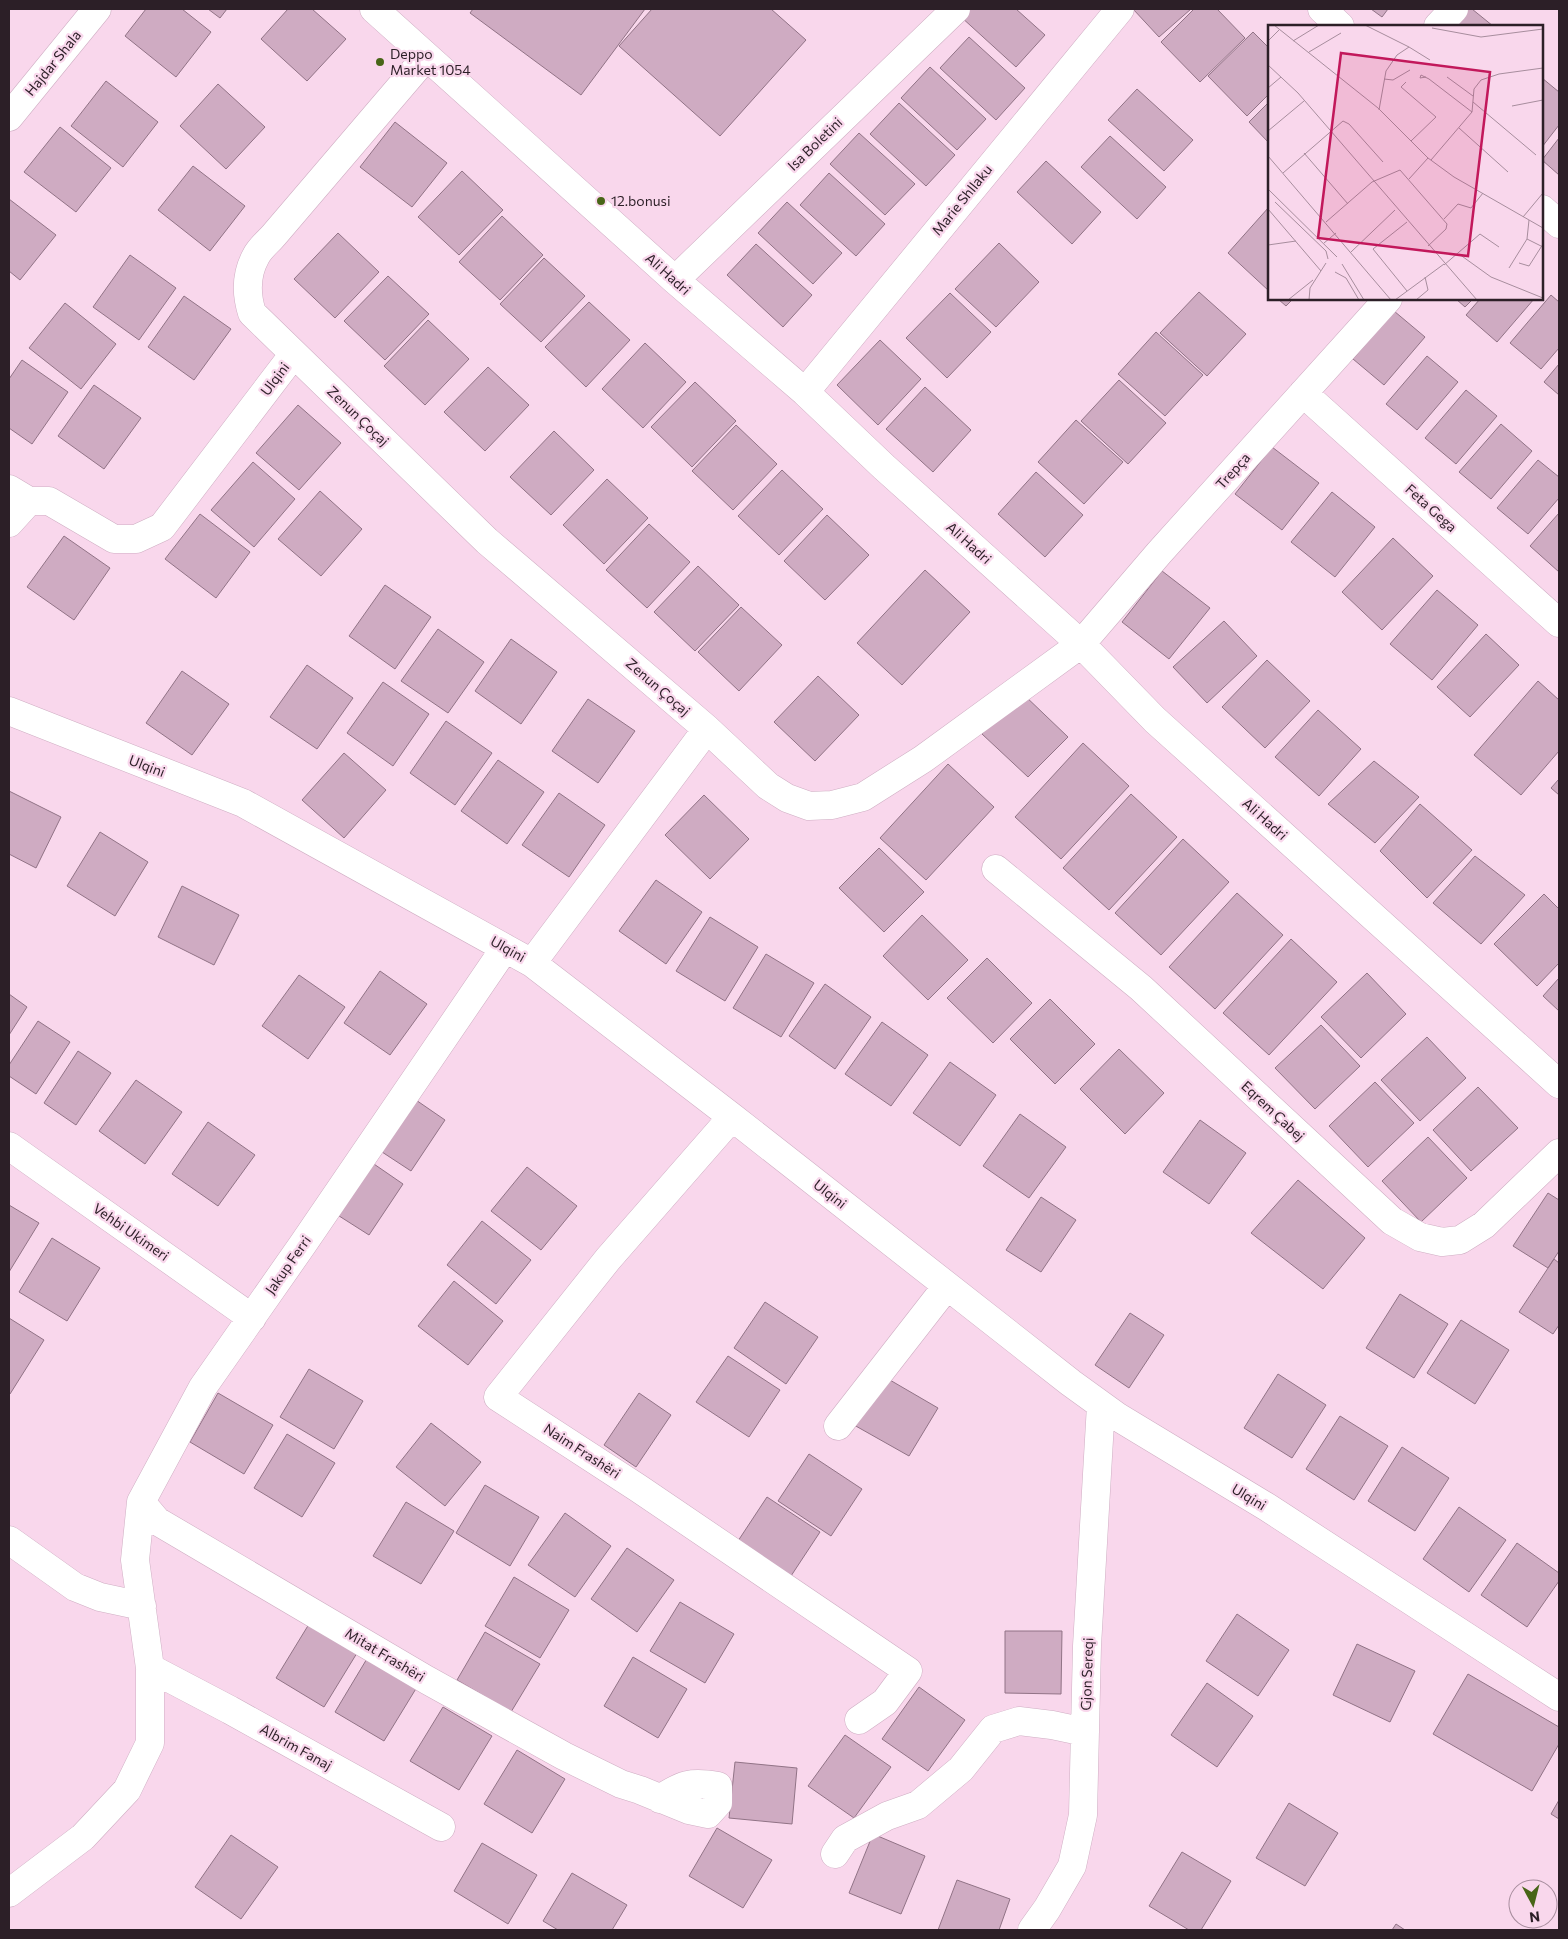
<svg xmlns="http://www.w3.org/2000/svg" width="1568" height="1939" font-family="Commissioner,sans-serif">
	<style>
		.building { fill: #cfabc2; stroke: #917386 }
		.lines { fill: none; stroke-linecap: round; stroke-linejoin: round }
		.minor-casing { stroke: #cfaec3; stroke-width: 29 }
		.minor { stroke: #fff; stroke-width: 28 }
		.poi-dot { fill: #486517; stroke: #f9d7ec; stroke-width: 2 }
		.labels { text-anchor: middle; stroke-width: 4.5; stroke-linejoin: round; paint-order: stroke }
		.poi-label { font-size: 14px; fill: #2c1f27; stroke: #f9d7ec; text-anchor: start }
		.street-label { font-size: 14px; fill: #2c1f27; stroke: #f9d7ec }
		.inset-road { fill: none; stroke: #a78d9d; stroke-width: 1 }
		.view { fill: #c2185b; fill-opacity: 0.15; stroke: #c2185b; stroke-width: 2.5 }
		.inset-edge { fill: none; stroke: #2c1f27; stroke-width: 2.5 }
	</style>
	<rect width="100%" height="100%" fill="#f9d7ec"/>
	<path class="building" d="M 146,9 L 182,9 L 211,32 L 176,77 L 125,36 Z
		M 208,9 L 227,9 L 220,18 Z
		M 288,9 L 312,9 L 346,39 L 307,81 L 261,39 Z
		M 473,9 L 645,9 L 581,95 L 470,13 Z
		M 652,9 L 771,9 L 806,40 L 720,136 L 619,46 Z
		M 966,9 L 1016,9 L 1045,35 L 1016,67 L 960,16 Z
		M 1133,9 L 1191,9 L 1159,37 Z
		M 1194,9 L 1217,9 L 1245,38 L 1200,82 L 1161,42 Z
		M 1371,9 L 1388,9 L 1382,17 Z
		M 1463,9 L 1472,9 L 1493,26 L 1448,26 Z
		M 1253,32 L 1269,48 L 1269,94 L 1247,116 L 1208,76 Z
		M 969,37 L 1025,88 L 996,120 L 940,68 Z
		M 930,67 L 986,119 L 957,150 L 901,98 Z
		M 1542,78 L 1559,92 L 1559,125 L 1542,147 Z
		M 106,81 L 158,122 L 123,167 L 71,126 Z
		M 218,84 L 265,127 L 226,169 L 180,126 Z
		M 1137,89 L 1193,140 L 1164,171 L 1108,120 Z
		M 1269,102 L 1269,143 L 1249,122 Z
		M 899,103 L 955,155 L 926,186 L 870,134 Z
		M 395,122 L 447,163 L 412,207 L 360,167 Z
		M 60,127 L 111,168 L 76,212 L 24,172 Z
		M 859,133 L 915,184 L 885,215 L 830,164 Z
		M 1110,136 L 1166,187 L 1137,219 L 1081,167 Z
		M 1559,138 L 1559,175 L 1542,160 Z
		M 1046,161 L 1101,212 L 1072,244 L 1017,192 Z
		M 193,166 L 245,206 L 210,251 L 158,210 Z
		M 462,171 L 503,210 L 459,255 L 418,217 Z
		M 829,173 L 885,224 L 856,256 L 800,205 Z
		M 9,199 L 56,235 L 20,280 L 9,271 Z
		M 787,202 L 842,253 L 813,284 L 758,233 Z
		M 1269,207 L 1269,291 L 1228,253 Z
		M 502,216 L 543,255 L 500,300 L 459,262 Z
		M 338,233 L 379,272 L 335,318 L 294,279 Z
		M 999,243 L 1039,282 L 996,327 L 955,289 Z
		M 756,244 L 812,295 L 783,327 L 727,275 Z
		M 130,255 L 176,288 L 139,340 L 93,307 Z
		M 544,258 L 585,296 L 541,342 L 500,304 Z
		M 388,276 L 429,314 L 385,360 L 344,321 Z
		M 1199,292 L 1246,334 L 1207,376 L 1160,333 Z
		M 950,293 L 991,332 L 947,378 L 906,338 Z
		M 1551,295 L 1559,302 L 1559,348 L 1541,369 L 1510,343 Z
		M 184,296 L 231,329 L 194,380 L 148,347 Z
		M 1278,299 L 1293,299 L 1286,306 Z
		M 1456,299 L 1473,299 L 1465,307 Z
		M 1480,299 L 1534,299 L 1497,342 L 1466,315 Z
		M 589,302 L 630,340 L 586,387 L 545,347 Z
		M 65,303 L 116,344 L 81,389 L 29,348 Z
		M 1394,311 L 1425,337 L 1384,385 L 1353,359 Z
		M 428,320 L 469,359 L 425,405 L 384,366 Z
		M 1156,332 L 1203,375 L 1165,416 L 1118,374 Z
		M 880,340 L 921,379 L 878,425 L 837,385 Z
		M 645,343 L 686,382 L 643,428 L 602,389 Z
		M 1427,356 L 1458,382 L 1417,430 L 1386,404 Z
		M 22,360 L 68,392 L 32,444 L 9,428 L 9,379 Z
		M 1559,364 L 1559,395 L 1544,382 Z
		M 488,367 L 529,405 L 485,451 L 444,412 Z
		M 1119,380 L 1166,423 L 1128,464 L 1081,421 Z
		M 695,382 L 736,421 L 692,467 L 651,427 Z
		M 94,385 L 141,418 L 104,469 L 58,436 Z
		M 925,387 L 971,430 L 933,472 L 886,429 Z
		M 1466,390 L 1497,416 L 1456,464 L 1425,438 Z
		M 298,405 L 341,443 L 299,490 L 256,453 Z
		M 1076,420 L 1123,462 L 1084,504 L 1038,462 Z
		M 1501,424 L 1532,451 L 1491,499 L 1459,472 Z
		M 736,425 L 777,464 L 733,510 L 692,471 Z
		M 554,431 L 594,470 L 551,515 L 510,477 Z
		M 1272,447 L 1319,483 L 1282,530 L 1235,494 Z
		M 1538,460 L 1559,477 L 1559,498 L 1528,534 L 1497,508 Z
		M 253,462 L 295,499 L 254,547 L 211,510 Z
		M 782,470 L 823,509 L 779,555 L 738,516 Z
		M 1036,472 L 1083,515 L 1045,557 L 998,514 Z
		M 607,479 L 648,518 L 604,564 L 563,525 Z
		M 320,491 L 362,529 L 321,576 L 278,539 Z
		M 1332,492 L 1375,527 L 1335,577 L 1291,542 Z
		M 1559,513 L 1559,572 L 1530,546 Z
		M 200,514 L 250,552 L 216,598 L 165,559 Z
		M 827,515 L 869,555 L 825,600 L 784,561 Z
		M 649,524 L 690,562 L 647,608 L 606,570 Z
		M 64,536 L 110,568 L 74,620 L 27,587 Z
		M 1393,538 L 1433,576 L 1382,630 L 1342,592 Z
		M 698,566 L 739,605 L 695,651 L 654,612 Z
		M 925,570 L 970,612 L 902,685 L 857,643 Z
		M 1162,571 L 1210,608 L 1169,659 L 1122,622 Z
		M 385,585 L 431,617 L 395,669 L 349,636 Z
		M 1437,590 L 1478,625 L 1432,680 L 1390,644 Z
		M 741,607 L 782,645 L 739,691 L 698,652 Z
		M 1224,621 L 1257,656 L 1207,703 L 1173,667 Z
		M 438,629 L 484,662 L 448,713 L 401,681 Z
		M 1486,634 L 1519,665 L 1470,717 L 1437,687 Z
		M 511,639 L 557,672 L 521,724 L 475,691 Z
		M 1267,660 L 1310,701 L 1265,748 L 1222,707 Z
		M 307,665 L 353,698 L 317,749 L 270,717 Z
		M 182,671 L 229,704 L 192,755 L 146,723 Z
		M 818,676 L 859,715 L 815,761 L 774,722 Z
		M 1538,681 L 1559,700 L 1559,751 L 1521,795 L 1474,755 Z
		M 383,682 L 429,714 L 393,766 L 347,733 Z
		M 1022,693 L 1068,737 L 1028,777 L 982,734 Z
		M 588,699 L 635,731 L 598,783 L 552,751 Z
		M 1318,710 L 1361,749 L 1319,796 L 1275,757 Z
		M 446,721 L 492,753 L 455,805 L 410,773 Z
		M 1083,743 L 1129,786 L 1061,859 L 1015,817 Z
		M 344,753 L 386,790 L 344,838 L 302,800 Z
		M 498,760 L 544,792 L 507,844 L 461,811 Z
		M 1374,761 L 1419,797 L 1375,843 L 1328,804 Z
		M 948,764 L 994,807 L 926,880 L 880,838 Z
		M 1559,779 L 1559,795 L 1551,788 Z
		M 9,791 L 61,817 L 36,868 L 9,854 Z
		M 559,793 L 605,825 L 569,877 L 522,845 Z
		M 1131,794 L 1177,837 L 1109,910 L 1063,868 Z
		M 704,795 L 749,839 L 710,879 L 665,835 Z
		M 1420,804 L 1472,850 L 1427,898 L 1380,851 Z
		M 100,832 L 148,862 L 115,916 L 67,886 Z
		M 1183,839 L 1229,882 L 1161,955 L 1115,913 Z
		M 879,848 L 924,892 L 884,932 L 839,888 Z
		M 1475,856 L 1525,895 L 1481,944 L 1433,903 Z
		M 656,880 L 702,912 L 666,964 L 619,931 Z
		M 182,886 L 239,915 L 214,965 L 158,937 Z
		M 1237,893 L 1283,935 L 1215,1009 L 1169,967 Z
		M 1544,894 L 1559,909 L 1559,963 L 1537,986 L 1494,944 Z
		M 922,915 L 968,960 L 928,1000 L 883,956 Z
		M 710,917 L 758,947 L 725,1001 L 676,971 Z
		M 1291,939 L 1337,982 L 1269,1055 L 1223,1013 Z
		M 766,954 L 814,983 L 781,1037 L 733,1008 Z
		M 987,958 L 1032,1003 L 993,1043 L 947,998 Z
		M 380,971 L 427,1004 L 390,1055 L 344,1023 Z
		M 1367,973 L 1406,1014 L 1361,1058 L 1321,1017 Z
		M 299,975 L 345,1007 L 308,1059 L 262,1026 Z
		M 1559,978 L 1559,1011 L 1543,996 Z
		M 825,984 L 871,1017 L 835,1069 L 789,1036 Z
		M 9,994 L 27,1007 L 9,1035 Z
		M 1050,999 L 1095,1044 L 1055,1084 L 1010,1039 Z
		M 38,1021 L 70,1042 L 36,1094 L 9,1076 L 9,1065 Z
		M 882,1022 L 928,1055 L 891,1106 L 845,1074 Z
		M 1321,1025 L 1360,1066 L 1315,1109 L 1275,1068 Z
		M 1427,1037 L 1466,1078 L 1420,1121 L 1381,1080 Z
		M 1119,1049 L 1164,1093 L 1125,1134 L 1080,1089 Z
		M 78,1051 L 111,1073 L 76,1125 L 44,1103 Z
		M 950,1062 L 996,1095 L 960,1146 L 913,1113 Z
		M 136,1080 L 182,1112 L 145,1164 L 99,1131 Z
		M 1375,1082 L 1414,1123 L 1368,1167 L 1329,1126 Z
		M 1478,1087 L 1518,1128 L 1471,1171 L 1433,1130 Z
		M 413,1098 L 445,1120 L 411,1171 L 379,1150 Z
		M 1020,1114 L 1066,1147 L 1029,1198 L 983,1166 Z
		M 1200,1120 L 1246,1153 L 1209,1204 L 1163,1172 Z
		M 208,1122 L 255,1155 L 218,1206 L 172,1174 Z
		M 1428,1137 L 1467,1178 L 1421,1222 L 1382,1181 Z
		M 371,1162 L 403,1184 L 369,1235 L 336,1214 Z
		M 527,1167 L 577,1206 L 541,1250 L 491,1211 Z
		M 1298,1180 L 1365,1238 L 1323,1289 L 1251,1233 Z
		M 1548,1193 L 1559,1200 L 1559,1251 L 1548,1268 L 1513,1246 Z
		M 1041,1197 L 1076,1220 L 1041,1272 L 1006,1250 Z
		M 9,1205 L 39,1223 L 9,1272 Z
		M 482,1221 L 531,1260 L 496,1304 L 447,1265 Z
		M 52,1238 L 100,1268 L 67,1321 L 19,1292 Z
		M 1554,1259 L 1559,1263 L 1559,1325 L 1553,1334 L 1519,1312 Z
		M 454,1281 L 503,1321 L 468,1365 L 418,1326 Z
		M 1400,1294 L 1448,1324 L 1414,1378 L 1366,1348 Z
		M 765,1302 L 818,1337 L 786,1384 L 734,1348 Z
		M 1130,1313 L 1164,1335 L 1129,1388 L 1095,1365 Z
		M 9,1318 L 44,1340 L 10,1394 L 9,1393 Z
		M 1461,1320 L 1509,1350 L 1475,1404 L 1427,1373 Z
		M 728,1356 L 780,1390 L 749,1437 L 696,1402 Z
		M 309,1369 L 363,1401 L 334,1449 L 280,1417 Z
		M 1278,1374 L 1326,1405 L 1292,1458 L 1244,1428 Z
		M 883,1376 L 938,1408 L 909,1456 L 854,1425 Z
		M 218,1393 L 273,1425 L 244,1474 L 190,1442 Z
		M 639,1393 L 671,1415 L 636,1467 L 604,1445 Z
		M 1340,1416 L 1388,1446 L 1354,1500 L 1306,1469 Z
		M 431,1423 L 481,1462 L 445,1506 L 396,1467 Z
		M 287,1434 L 335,1463 L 302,1517 L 254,1488 Z
		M 1402,1447 L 1449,1478 L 1415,1531 L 1368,1501 Z
		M 809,1454 L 862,1489 L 831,1536 L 778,1501 Z
		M 485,1485 L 539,1517 L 510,1566 L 456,1533 Z
		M 767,1497 L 820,1532 L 789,1579 L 736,1544 Z
		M 406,1502 L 454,1531 L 421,1584 L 373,1556 Z
		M 1459,1507 L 1506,1540 L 1469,1592 L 1423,1559 Z
		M 565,1513 L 611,1546 L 575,1597 L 528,1565 Z
		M 1517,1543 L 1559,1573 L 1559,1581 L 1527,1627 L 1481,1595 Z
		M 627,1548 L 674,1580 L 637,1632 L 591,1599 Z
		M 514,1577 L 569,1610 L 540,1658 L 485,1626 Z
		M 680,1602 L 734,1634 L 705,1683 L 650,1651 Z
		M 1237,1614 L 1289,1650 L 1258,1696 L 1206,1661 Z
		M 309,1624 L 357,1653 L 324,1707 L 276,1678 Z
		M 1005,1631 L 1062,1631 L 1061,1694 L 1005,1693 Z
		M 485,1632 L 540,1664 L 511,1712 L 457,1680 Z
		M 1357,1644 L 1415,1671 L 1390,1722 L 1333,1695 Z
		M 368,1657 L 417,1687 L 384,1741 L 335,1712 Z
		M 633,1657 L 687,1689 L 658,1738 L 604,1706 Z
		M 1468,1674 L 1559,1727 L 1559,1744 L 1532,1791 L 1433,1734 Z
		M 1207,1683 L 1253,1716 L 1217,1767 L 1171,1735 Z
		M 919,1687 L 965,1720 L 928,1771 L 882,1739 Z
		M 443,1707 L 492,1736 L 459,1790 L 410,1761 Z
		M 845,1735 L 891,1767 L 854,1818 L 808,1786 Z
		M 517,1750 L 565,1779 L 532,1833 L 484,1804 Z
		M 735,1762 L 797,1768 L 792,1824 L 729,1818 Z
		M 1559,1800 L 1559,1819 L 1551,1814 Z
		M 1289,1803 L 1338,1833 L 1305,1886 L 1256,1858 Z
		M 717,1828 L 772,1860 L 743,1908 L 689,1876 Z
		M 873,1834 L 925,1856 L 901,1914 L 849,1893 Z
		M 231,1835 L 278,1867 L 241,1919 L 195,1887 Z
		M 482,1843 L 537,1875 L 508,1924 L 454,1891 Z
		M 1182,1852 L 1231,1881 L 1201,1930 L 1189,1930 L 1149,1906 Z
		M 572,1873 L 627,1905 L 612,1930 L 558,1930 L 543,1921 Z
		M 957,1880 L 1010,1899 L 999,1930 L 938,1930 Z
		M 1396,1924 L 1405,1930 L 1392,1930 Z"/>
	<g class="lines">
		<defs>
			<path id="minor" d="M 374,9 L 675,280 L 805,392 L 884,467 L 1081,644 L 1155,720 L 1559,1084
				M 1322,9 L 1340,26
				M 1438,26 L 1454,9
				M 426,57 L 274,235 C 269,241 260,248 256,256 C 246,274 246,294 252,313 L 487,541 L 707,729 L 768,786 L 787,798 L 809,806 L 832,805 L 863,797 L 923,759 L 1081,644 L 1159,553 L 1388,299
				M 9,117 L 97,9
				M 1542,209 L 1559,224
				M 675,280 L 956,9
				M 805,392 L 1120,9
				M 1303,393 L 1559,623
				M 9,489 L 29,501
				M 9,523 L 29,501 L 49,501 L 114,539 L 136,539 L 162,527 L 293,355
				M 9,711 L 243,803 L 532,963 L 732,1117 L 1071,1383 L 1118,1417 L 1267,1507 L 1559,1697
				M 996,869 L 1141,988 L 1392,1221 L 1420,1237 L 1442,1242 L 1460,1240 L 1484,1225 L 1559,1153
				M 532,963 L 707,729
				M 732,1117 L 608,1259 L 498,1397 L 638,1488 L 908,1671 L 885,1702 L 859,1720
				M 9,1146 L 252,1318
				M 838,1426 L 947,1286
				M 141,1502 L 157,1521 L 427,1680 L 564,1756 L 621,1784 L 640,1790 L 689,1810 L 708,1814 L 718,1803 L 718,1786 C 691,1781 682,1784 660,1799
				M 9,1540 L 75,1587 L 100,1597 L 142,1606
				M 150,1668 L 230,1710 L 441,1827
				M 835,1854 L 845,1839 L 887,1816 L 918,1805 L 961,1769 L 993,1729 L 1019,1721 L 1052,1725 L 1085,1732
				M 9,1893 L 83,1837 L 127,1790 L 150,1743 L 150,1668 L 135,1560 L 141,1502 L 203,1387 L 303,1244 L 505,948
				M 1032,1930 L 1047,1909 L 1072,1866 L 1083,1815 L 1087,1646 L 1101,1405"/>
		</defs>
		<use href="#minor" class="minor-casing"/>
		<use href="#minor" class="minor"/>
	</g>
	<g class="poi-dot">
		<circle cx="380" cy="62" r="5"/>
		<circle cx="601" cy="201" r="5"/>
	</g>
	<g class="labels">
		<g class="poi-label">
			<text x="390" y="59">Deppo<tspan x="390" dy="16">Market 1054</tspan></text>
			<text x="611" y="206">12.bonusi</text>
		</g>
		<g class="street-label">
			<text transform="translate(53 63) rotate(-51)" y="5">Hajdar Shala</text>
			<text transform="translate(815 144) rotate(-44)" y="5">Isa Boletini</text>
			<text transform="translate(962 200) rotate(-51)" y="5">Marie Shllaku</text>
			<text transform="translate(668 274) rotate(42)" y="5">Ali Hadri</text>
			<text transform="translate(275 379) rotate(-53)" y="5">Ulqini</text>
			<text transform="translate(358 416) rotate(44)" y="5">Zenun Çoçaj</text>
			<text transform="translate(1233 471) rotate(-48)" y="5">Trepça</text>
			<text transform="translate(1431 508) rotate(42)" y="5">Feta Gega</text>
			<text transform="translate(969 543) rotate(42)" y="5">Ali Hadri</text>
			<text transform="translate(658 687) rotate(41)" y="5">Zenun Çoçaj</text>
			<text transform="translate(147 766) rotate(21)" y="5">Ulqini</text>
			<text transform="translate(1265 819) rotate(42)" y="5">Ali Hadri</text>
			<text transform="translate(508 949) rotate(29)" y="5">Ulqini</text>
			<text transform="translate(1273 1111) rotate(43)" y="5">Eqrem Çabej</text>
			<text transform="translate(830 1194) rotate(38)" y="5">Ulqini</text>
			<text transform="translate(131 1232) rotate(35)" y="5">Vehbi Ukimeri</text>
			<text transform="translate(288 1265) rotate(-55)" y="5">Jakup Ferri</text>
			<text transform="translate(582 1451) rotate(33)" y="5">Naim Frashëri</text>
			<text transform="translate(1249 1497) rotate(31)" y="5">Ulqini</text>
			<text transform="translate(385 1655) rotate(31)" y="5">Mitat Frashëri</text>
			<text transform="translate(1087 1674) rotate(-88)" y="5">Gjon Sereqi</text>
			<text transform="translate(296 1747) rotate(29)" y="5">Albrim Fanaj</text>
		</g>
	</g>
	<g transform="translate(1268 25)">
		<rect width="275" height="275" fill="#f9d7ec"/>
		<path class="inset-road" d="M 6,0 L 110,83 L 160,133 L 186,152 L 275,203M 97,0 L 141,22M 164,3 L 213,12 L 275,4M 0,16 L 11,5M 25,16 L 51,0M 41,27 L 73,8M 0,40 L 30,68 L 209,275M 158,52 L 152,53 L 153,50 L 161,54 L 204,87M 179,52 L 205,71M 116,54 L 125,55 L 142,45M 138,57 L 133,62 L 168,92 L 143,116M 0,63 L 13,52M 205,77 L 268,130M 244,81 L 275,75M 111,85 L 118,46 L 129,30 L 141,22 L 162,35M 191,103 L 240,147M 0,106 L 36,76M 36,128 L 80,179M 0,131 L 123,275M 163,135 L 204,87 L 206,64 L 213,55 L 231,49 L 275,43M 15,148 L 75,96 L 81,99 L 115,137M 141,154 L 160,133M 0,164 L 69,232M 7,177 L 58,226 L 60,234M 0,184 L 53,246M 255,192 L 275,168M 176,194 L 190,179 L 203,183 L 215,168M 58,197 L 104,157 L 132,145 L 179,199 L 178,204 L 160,221M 139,197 L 105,224 L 139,266M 259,214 L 261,195M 56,218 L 68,208M 0,220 L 28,216M 83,227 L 127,185M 191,229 L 223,252 L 275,273M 251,238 L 261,241 L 275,219M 74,239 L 96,275M 176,240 L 212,209 L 231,222M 241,243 L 259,214 L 273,221M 67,247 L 78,253 L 91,275M 20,275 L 45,255M 41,275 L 42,263 L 58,238M 127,275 L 176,239M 148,275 L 160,265 L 157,252"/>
		<path class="view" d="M 73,28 L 222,47 L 200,231 L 50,213 Z"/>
		<rect width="275" height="275" class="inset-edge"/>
	</g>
	<rect width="1568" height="1939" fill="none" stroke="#2c1f27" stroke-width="20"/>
	<g transform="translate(1533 1904) rotate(173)"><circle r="24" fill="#f9d7ec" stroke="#a78d9d"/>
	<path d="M0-4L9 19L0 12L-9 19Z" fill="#486517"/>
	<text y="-8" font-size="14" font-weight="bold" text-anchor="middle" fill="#2c1f27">N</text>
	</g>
</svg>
